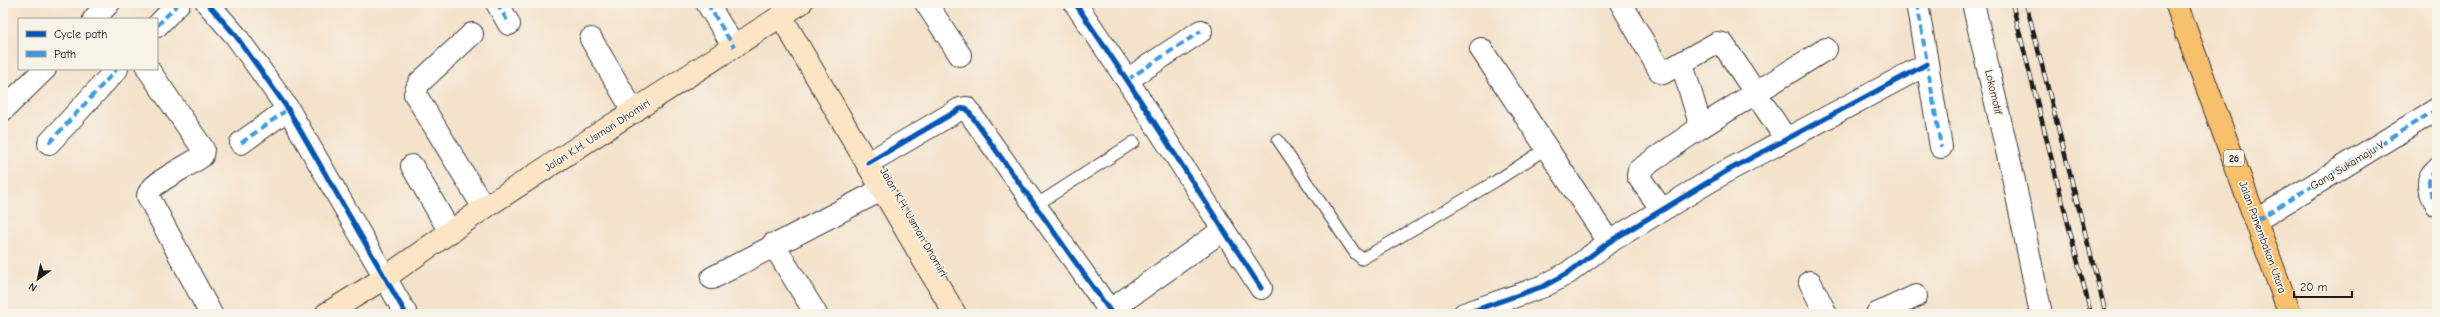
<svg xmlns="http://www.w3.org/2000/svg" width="2440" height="317" font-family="'Comic Neue',sans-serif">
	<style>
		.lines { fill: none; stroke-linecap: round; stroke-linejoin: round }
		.lane-casing { stroke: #3c3a36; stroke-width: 13 }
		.street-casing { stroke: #3c3a36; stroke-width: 24 }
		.secondary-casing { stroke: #3c3a36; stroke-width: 24 }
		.primary-casing { stroke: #3c3a36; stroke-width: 24 }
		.lane { stroke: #fff; stroke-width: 11 }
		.street { stroke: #fff; stroke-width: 22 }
		.secondary { stroke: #fce5c4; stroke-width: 22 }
		.primary { stroke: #f8bf6c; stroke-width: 22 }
		.rail-casing { stroke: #1c1c1c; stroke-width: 4.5 }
		.rail { stroke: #f7f3e8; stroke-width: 3; stroke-dasharray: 9; stroke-linecap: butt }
		.quiet { stroke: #3c9bdf; stroke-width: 4; stroke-dasharray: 8 4; stroke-linecap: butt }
		.cycleway-casing { stroke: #f7f3e8; stroke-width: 8 }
		.cycleway { stroke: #0057b8; stroke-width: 5 }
		.labels { text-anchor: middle; stroke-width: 3.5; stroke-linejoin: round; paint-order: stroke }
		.shield { fill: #f7f3e8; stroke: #5e5c59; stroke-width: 1 }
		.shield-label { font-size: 10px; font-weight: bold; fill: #1c1c1c }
		.street-label { font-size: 11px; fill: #1c1c1c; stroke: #f7f3e8 }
	</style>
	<rect width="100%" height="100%" fill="#f7f3e8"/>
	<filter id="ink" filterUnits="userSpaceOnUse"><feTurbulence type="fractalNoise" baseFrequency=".025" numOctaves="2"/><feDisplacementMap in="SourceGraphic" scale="8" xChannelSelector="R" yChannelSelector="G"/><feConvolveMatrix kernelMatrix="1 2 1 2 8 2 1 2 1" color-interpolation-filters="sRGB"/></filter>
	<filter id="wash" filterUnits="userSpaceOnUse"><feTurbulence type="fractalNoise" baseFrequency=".012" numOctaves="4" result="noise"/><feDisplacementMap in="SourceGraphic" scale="16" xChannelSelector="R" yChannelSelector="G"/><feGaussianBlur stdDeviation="0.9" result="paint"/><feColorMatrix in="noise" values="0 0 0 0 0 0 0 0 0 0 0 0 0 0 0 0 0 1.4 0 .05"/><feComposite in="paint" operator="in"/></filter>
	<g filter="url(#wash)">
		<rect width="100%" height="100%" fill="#f4e2ca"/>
	</g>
	<g filter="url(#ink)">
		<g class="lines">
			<defs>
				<path id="lane" d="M 1278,140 L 1355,253 L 1362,259 L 1496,181 L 1547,148
					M 1036,205 L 1134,142"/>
				<path id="street" d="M 207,3 L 236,36 L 288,109 L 406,314
					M 497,3 L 509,24
					M 707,3 L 734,47
					M 926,3 L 960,55
					M 1075,3 L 1127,80 L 1261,288
					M 1621,3 L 1660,71 L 1663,73 L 1717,43 L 1723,44 L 1786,139
					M 1917,3 L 1941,147
					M 1973,3 L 2014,181 L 2041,314
					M 94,19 L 109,3
					M 157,26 L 179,3
					M 472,34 L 419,83 L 415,94 L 484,208
					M 591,39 L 634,112
					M 1481,49 L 1609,242
					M 1682,64 L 1701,127
					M 148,69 L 203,149 L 202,156 C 191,165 149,183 148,196 L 211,314
					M 1127,80 L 1201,31
					M 3,110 L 45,69
					M 49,143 L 117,69
					M 241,143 L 288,109
					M 868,163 L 960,109 L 966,108 L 1110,311
					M 412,166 L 450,232
					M 2437,169 C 2423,180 2430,192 2437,205
					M 1662,210 L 1638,176 L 1639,170 L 1701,127 L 1826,49
					M 2257,220 L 2437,109
					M 773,244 L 816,314
					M 712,278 L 883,189
					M 1810,282 L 1826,314
					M 1105,314 L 1223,230
					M 1464,314 L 1544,286 L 1568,273 L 1609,242 L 1725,172 L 1927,64
					M 1877,314 L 1916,296"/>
				<path id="secondary" d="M 781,16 L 955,314
					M 326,314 L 386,277 L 484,208 L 801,3"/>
				<path id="primary" d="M 2176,3 L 2290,314"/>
			</defs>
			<use href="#lane" class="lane-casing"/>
			<use href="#street" class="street-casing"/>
			<use href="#secondary" class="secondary-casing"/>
			<use href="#primary" class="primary-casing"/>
			<use href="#lane" class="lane"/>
			<use href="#street" class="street"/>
			<use href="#secondary" class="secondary"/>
			<use href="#primary" class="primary"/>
			<defs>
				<path id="rail" d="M 2012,3 L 2091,314
					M 2026,3 L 2106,314"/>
			</defs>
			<use href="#rail" class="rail-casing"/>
			<use href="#rail" class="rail"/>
			<path class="quiet" d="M 497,3 L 509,24
				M 707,3 L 734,47
				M 1917,3 L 1941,147
				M 2177,4 L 2180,3
				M 157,26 L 179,3
				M 1127,80 L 1201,31
				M 49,143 L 117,69
				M 241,143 L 288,109
				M 2437,169 C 2423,180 2430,192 2437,205
				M 2257,220 L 2437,109"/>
			<defs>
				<path id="cycleway" d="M 207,3 L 236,36 L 288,109 L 406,314
					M 1075,3 L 1127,80 L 1261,288
					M 868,163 L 960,109 L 966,108 L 1110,311
					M 1464,314 L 1544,286 L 1568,273 L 1609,242 L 1725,172 L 1927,64"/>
			</defs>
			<use href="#cycleway" class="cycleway-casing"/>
			<use href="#cycleway" class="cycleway"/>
		</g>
	</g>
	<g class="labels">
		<rect class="shield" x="2224" y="150" width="20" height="16" rx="3"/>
		<g class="shield-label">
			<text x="2234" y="162">26</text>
		</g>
		<g class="street-label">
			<text transform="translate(1994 92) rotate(77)" y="4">Lokomotif</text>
			<text transform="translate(597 135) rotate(-33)" y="4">Jalan K.H. Usman Dhomiri</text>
			<text transform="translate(2347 165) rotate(-31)" y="4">Gang Sukamaju V</text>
			<text transform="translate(914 222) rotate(60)" y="4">Jalan K.H. Usman Dhomiri</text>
			<text transform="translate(2263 237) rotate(70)" y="4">Jalan Panembakan Utara</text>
		</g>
	</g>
	<rect width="2440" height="317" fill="none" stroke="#f7f3e8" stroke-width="16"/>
	<rect x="18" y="18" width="140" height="52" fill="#f7f3e8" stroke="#9f9d96"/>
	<rect x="26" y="31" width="20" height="6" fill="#0057b8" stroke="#9f9d96"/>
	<text x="54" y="38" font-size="12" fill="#1c1c1c">Cycle path</text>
	<rect x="26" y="51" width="20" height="6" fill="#3c9bdf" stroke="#9f9d96"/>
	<text x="54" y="58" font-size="12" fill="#1c1c1c">Path</text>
	<g transform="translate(38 279) rotate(213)" stroke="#f7f3e8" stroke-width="3" paint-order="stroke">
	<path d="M0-3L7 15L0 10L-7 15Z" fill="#1c1c1c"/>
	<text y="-6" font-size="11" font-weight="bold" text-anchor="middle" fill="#1c1c1c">N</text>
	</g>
	<path d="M2294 291v6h58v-6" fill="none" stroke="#1c1c1c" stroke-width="2"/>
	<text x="2300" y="291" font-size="12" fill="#1c1c1c" stroke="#f7f3e8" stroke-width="3" paint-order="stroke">20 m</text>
</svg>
